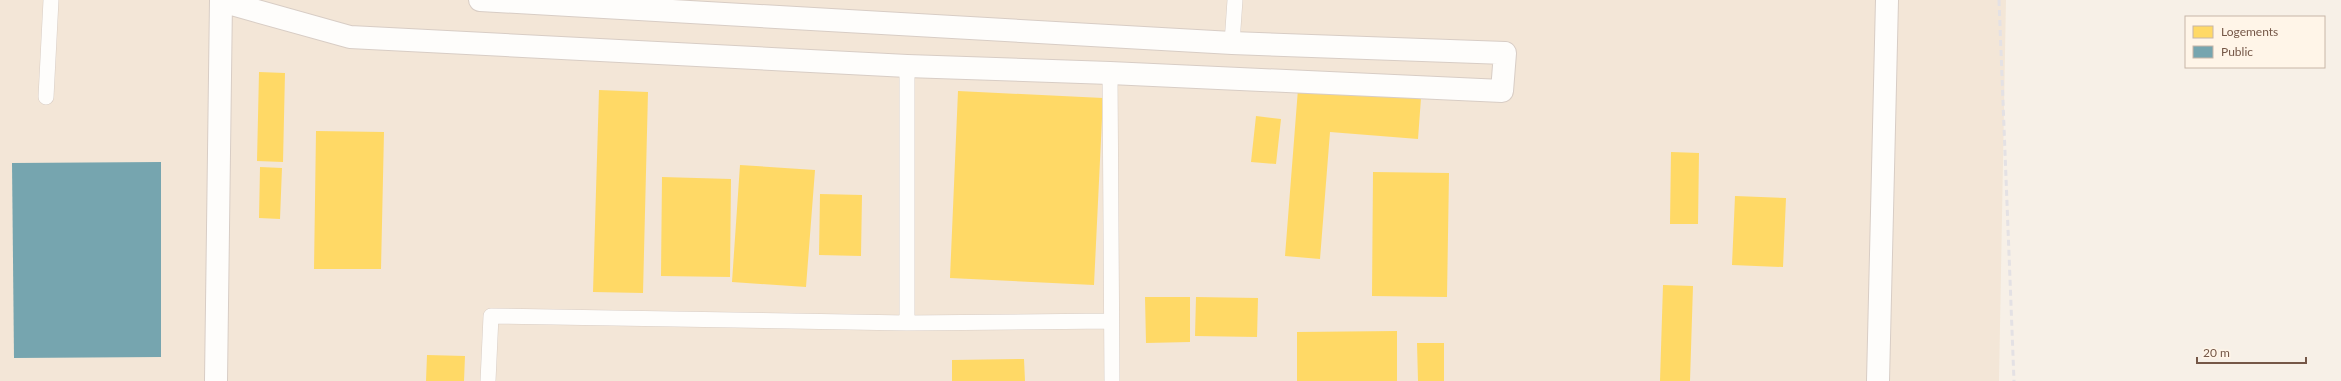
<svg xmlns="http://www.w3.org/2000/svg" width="2341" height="381" font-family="Lato,sans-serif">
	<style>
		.residential { fill: #f3e6d7 }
		.homes { fill: #ffd966 }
		.public { fill: #76a5af }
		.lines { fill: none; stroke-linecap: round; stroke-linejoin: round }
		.lane-casing { stroke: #d8cdc5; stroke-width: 16 }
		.street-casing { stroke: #d8cdc5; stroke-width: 24 }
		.lane { stroke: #fefdfb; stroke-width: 15 }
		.street { stroke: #fefdfb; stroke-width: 22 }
		.rail { stroke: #e4e1e4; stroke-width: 3; stroke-dasharray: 6 4; stroke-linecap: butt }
	</style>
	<rect width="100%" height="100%" fill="#f7f0e7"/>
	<path class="residential" d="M 0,0 L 2006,0 L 1999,381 L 0,381 Z"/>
	<path class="homes" d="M 259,72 L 285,73 L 283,162 L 257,161 Z
		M 1298,89 L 1421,98 L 1418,139 L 1330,132 L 1320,259 L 1285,256 Z
		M 599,90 L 648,92 L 643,293 L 593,292 Z
		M 958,91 L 1103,98 L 1094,285 L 950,278 Z
		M 1256,116 L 1281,119 L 1276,164 L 1251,162 Z
		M 316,131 L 384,132 L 381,269 L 314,269 Z
		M 1671,152 L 1699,153 L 1698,224 L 1670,224 Z
		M 740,165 L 815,170 L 806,287 L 732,282 Z
		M 260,167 L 282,168 L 280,219 L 259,218 Z
		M 1373,172 L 1449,173 L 1447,297 L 1372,296 Z
		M 662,177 L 731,179 L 730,277 L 661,276 Z
		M 820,194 L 862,195 L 861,256 L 819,255 Z
		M 1735,196 L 1786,198 L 1783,267 L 1732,265 Z
		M 1663,285 L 1693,286 L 1690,381 L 1660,381 Z
		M 1145,297 L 1190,297 L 1190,342 L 1146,343 Z
		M 1196,297 L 1258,298 L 1257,337 L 1195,336 Z
		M 1397,331 L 1397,381 L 1297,381 L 1297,332 Z
		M 1417,343 L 1444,343 L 1444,381 L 1418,381 Z
		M 427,355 L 465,356 L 464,381 L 426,381 Z
		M 1024,359 L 1025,381 L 952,381 L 952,360 Z"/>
	<path class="public" d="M 161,162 L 161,357 L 14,358 L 12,163 Z"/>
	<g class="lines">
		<defs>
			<path id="lane" d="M 1232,43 L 1235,0
				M 907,66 L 907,323
				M 1110,73 L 1112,381
				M 46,97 L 51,0
				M 488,381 L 491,316 L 907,323 L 1111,321"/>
			<path id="street" d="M 221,1 L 350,37 L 907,66 L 1110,73 L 1502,91 L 1505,53 L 1232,43 L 480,0
				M 216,381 L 221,0
				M 1878,381 L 1887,0"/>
		</defs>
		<use href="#lane" class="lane-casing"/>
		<use href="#street" class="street-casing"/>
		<use href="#lane" class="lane"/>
		<use href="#street" class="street"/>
		<path class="rail" d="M 1999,0 L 2014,381"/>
	</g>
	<rect x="2185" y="16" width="140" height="52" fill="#fff5e8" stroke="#c8b6a8"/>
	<rect x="2193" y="26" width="20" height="12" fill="#ffd966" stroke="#c8b6a8"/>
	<text x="2221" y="36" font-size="12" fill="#755747">Logements</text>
	<rect x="2193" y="46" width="20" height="12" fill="#76a5af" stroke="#c8b6a8"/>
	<text x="2221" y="56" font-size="12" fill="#755747">Public</text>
	<path d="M2197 357v6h109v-6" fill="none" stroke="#755747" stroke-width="2"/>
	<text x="2203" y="357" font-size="12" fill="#755747" stroke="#fff5e8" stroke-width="3" paint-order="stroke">20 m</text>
</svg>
